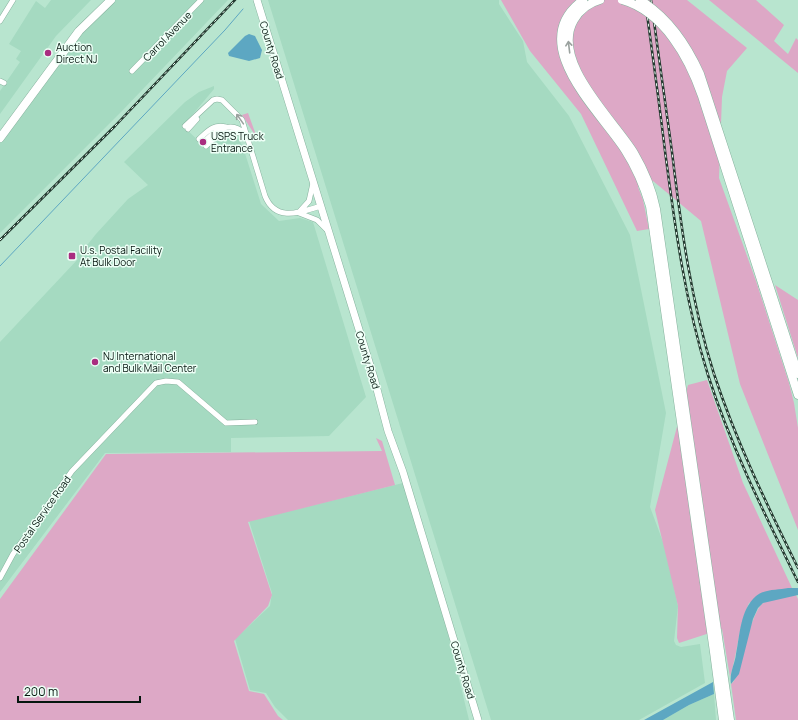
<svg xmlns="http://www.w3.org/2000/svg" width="798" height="720" font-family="Manrope,sans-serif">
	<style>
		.built { fill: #a5dac1 }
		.green { fill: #dda8c6 }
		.water { fill: #5da7c2 }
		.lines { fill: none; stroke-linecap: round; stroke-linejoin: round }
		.stream { stroke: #5da7c2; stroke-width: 1 }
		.minor-casing { stroke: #87b29e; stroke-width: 6 }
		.major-casing { stroke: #87b29e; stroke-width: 8 }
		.highway-casing { stroke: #87b29e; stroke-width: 9 }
		.minor { stroke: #fff; stroke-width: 5 }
		.major { stroke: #fff; stroke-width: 7 }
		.highway { stroke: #fff; stroke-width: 8 }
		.rail-casing { stroke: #23392f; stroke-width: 2.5 }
		.rail { stroke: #edfff6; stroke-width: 1; stroke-dasharray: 3; stroke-linecap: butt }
		.highway-bridge-casing { stroke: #87b29e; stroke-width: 9; stroke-linecap: butt }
		.highway-bridge { stroke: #fff; stroke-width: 8 }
		.oneway { stroke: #9ba29f }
		.poi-dot { fill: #a92d80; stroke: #edfff6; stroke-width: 1.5 }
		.labels { text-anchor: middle; stroke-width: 3; stroke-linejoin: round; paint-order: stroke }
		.street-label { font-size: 10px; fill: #05160f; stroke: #edfff6 }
		.poi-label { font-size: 10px; fill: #05160f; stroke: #edfff6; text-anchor: start }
	</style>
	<rect width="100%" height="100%" fill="#b8e5cf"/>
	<path class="built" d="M 51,0 L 91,0 L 56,36 L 0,114 L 0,91 L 20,62 L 16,59 L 21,51 L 9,44 L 36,1 L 45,8 Z
		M 115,0 L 228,0 L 122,111 L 0,233 L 0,142 L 83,32 Z
		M 268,0 L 499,0 L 499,4 L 523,41 L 527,62 L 569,116 L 630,235 L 666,413 L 650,507 L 666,550 L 678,606 L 674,641 L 676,645 L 681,647 L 700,644 L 705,683 L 639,720 L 491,720 Z
		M 214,86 L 214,89 L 183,126 L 206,148 L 214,141 L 227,136 L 232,135 L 238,138 L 243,147 L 261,204 L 279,221 L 300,218 L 313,222 L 366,397 L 329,436 L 231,438 L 231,452 L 105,453 L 0,592 L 0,342 L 78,259 L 75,256 L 83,246 L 88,244 L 96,234 L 128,199 L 148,185 L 124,162 L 185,102 L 199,92 Z
		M 403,483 L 446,626 L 469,720 L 288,720 L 275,707 L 266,693 L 250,690 L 235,639 L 270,606 L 272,593 L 249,521 Z
		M 714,694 L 716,720 L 663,720 L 689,705 Z"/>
	<path class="green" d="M 501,0 L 687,0 L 747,48 L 727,71 L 722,97 L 719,178 L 756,281 L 789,383 L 794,403 L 798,428 L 798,530 L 740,384 L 701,221 L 653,181 L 638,187 L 643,200 L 649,229 L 637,231 L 581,114 L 530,51 Z
		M 709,0 L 756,0 L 784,25 L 774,41 L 788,54 L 796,38 L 798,40 L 798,73 Z
		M 248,113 L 256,135 L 255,135 L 242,115 Z
		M 775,285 L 798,300 L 798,358 Z
		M 707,380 L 743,483 L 792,588 L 778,590 L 749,603 C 738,627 738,652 730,677 L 722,629 L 679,643 L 677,638 L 678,606 L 655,510 L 688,385 Z
		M 376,438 L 382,441 L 395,485 L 248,522 L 272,595 L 268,606 L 234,641 L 249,691 L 264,694 L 278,716 L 283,720 L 0,720 L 0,599 L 106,454 L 382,451 Z
		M 796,595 L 798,599 L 798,720 L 736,720 L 731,684 L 734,681 C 738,667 753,609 763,603 C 768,600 790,596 796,595 Z"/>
	<path class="water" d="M 249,34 L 255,36 L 262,50 L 260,58 L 249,61 L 229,56 L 228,53 L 245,36 Z
		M 788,588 L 798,588 L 798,595 L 763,603 L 758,608 L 753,619 L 739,674 L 731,684 C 729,673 735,664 736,654 C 740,635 740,610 756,596 C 764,589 778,590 788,588 Z
		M 713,682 L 714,694 L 689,705 L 663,720 L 644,720 Z"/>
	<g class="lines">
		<path class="stream" d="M 0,266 L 225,30 L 243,9"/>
		<defs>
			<path id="minor" d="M 0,21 L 13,0
				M 132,71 L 201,0
				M 0,81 L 4,83
				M 185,126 L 213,100 L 217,99 L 222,100 L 242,120 L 265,196 C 276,223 301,212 321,206
				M 188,129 L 197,119
				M 199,139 C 208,131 213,124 226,127
				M 203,143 C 214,131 231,119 245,134
				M 206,146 C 220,132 226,130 245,134
				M 300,211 L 309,201 L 313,183
				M 299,213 L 317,220 L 327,230
				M 0,578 L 13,554 L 72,471 L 156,383 L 166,381 L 178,382 L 226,423 L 255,422"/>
			<path id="major" d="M 257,0 L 374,378 L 388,431 L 403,472 L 478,720"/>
			<path id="highway" d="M 583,0 C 524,43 600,111 625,150 C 636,167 644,186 650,206 L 714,652 L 723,720
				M 600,0 C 589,3 580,10 574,20 C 550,61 613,119 634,153 C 644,170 652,189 656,209 L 730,720
				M 0,138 L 79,31 L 111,0
				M 769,285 L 798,374
				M 763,286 L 798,395"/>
		</defs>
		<use href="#minor" class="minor-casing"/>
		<use href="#major" class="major-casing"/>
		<use href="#highway" class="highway-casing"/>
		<use href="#minor" class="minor"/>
		<use href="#major" class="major"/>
		<use href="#highway" class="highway"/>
		<defs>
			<path id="rail" d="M 645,0 C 652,50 659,101 665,151 C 675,227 685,302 708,375 C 731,447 765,515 798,582
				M 651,0 C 658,51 665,102 672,152 C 681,227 691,302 714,374 C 736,441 767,505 798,568
				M 0,240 L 115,126 L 235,0"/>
		</defs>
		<use href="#rail" class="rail-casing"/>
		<use href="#rail" class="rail"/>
		<defs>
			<path id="highway-bridge" d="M 622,0 C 664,12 689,58 702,96 L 763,286
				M 640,0 C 668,17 687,45 700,74 L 769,285"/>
		</defs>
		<use href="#highway-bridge" class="highway-bridge-casing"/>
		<use href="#highway-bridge" class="highway-bridge"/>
	</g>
	<defs><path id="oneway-shaft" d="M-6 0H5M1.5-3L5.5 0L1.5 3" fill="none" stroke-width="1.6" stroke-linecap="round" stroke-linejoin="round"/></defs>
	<g class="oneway">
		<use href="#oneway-shaft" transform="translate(569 47) rotate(-97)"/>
		<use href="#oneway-shaft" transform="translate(240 119) rotate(-125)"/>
	</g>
	<g class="poi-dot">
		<circle cx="48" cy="53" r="4"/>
		<circle cx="203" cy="142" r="4"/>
		<rect x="68" y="252" width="8" height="8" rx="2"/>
		<circle cx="95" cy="362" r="4"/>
	</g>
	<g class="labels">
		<g class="street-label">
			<text transform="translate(167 36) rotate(-46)" y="4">Carrol Avenue</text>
			<text transform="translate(272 50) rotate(73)" y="4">County Road</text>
			<text transform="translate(368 360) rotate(73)" y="4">County Road</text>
			<text transform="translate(42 514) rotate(-55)" y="4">Postal Service Road</text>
			<text transform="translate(463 670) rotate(73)" y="4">County Road</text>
		</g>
		<g class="poi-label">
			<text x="56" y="51">Auction<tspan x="56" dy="12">Direct NJ</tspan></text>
			<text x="211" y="140">USPS Truck<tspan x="211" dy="12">Entrance</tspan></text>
			<text x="80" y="254">U.s. Postal Facility<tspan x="80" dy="12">At Bulk Door</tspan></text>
			<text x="103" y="360">NJ International<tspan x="103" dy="12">and Bulk Mail Center</tspan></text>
		</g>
	</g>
	<path d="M18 696v6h122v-6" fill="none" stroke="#05160f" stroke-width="2"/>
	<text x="24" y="696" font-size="12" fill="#05160f" stroke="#edfff6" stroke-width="3" paint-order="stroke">200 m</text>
</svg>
